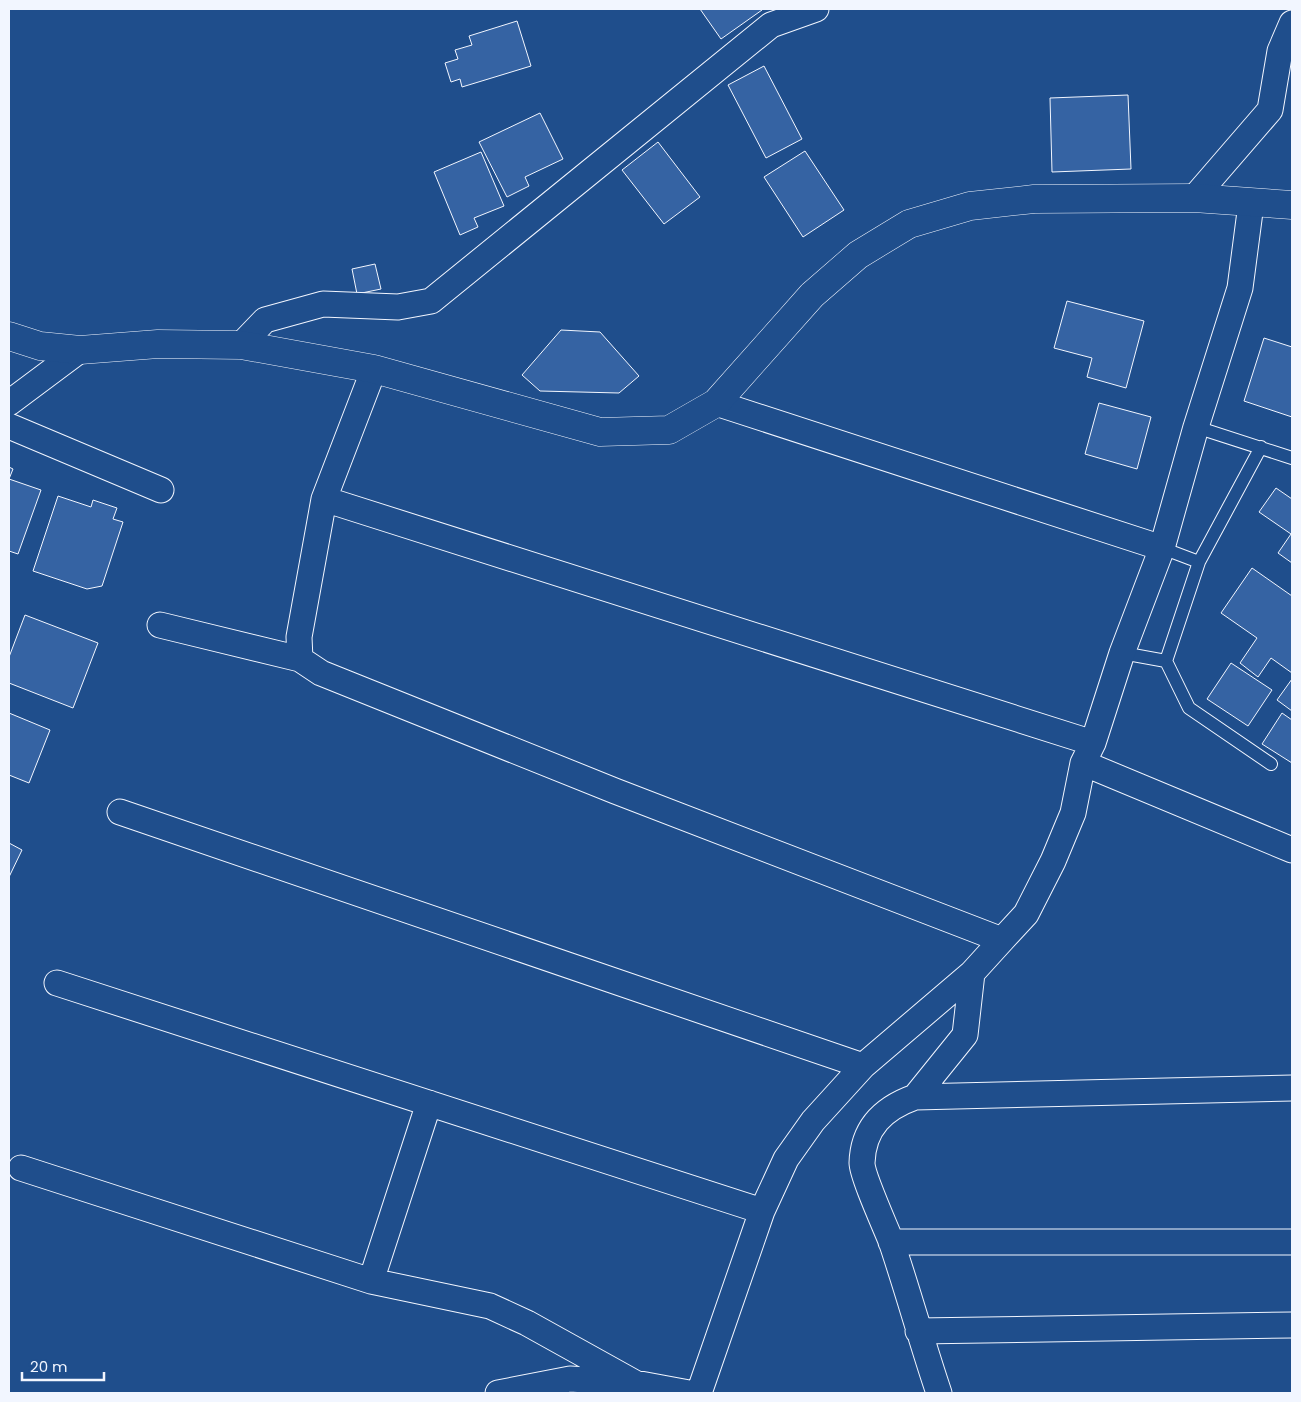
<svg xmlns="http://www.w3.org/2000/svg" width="1301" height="1402" font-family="Poppins,sans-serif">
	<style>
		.building { fill: #3563a3; stroke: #f2f6ff }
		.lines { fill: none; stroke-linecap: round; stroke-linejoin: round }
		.service-casing { stroke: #f2f6ff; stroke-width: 14 }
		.minor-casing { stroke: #f2f6ff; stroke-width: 27 }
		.secondary-casing { stroke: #f2f6ff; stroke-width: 29 }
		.service { stroke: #1f4e8c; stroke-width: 12 }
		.minor { stroke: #1f4e8c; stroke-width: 25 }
		.secondary { stroke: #1f4e8c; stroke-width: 28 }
	</style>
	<rect width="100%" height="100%" fill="#1f4e8c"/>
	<path class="building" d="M 700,9 L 762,9 L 762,10 L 721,39 Z
		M 517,21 L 531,66 L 462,87 L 460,79 L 451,82 L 445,63 L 458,59 L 455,50 L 472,45 L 469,36 Z
		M 764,66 L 802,139 L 766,158 L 728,85 Z
		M 1128,95 L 1131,169 L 1052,172 L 1050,98 Z
		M 540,113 L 563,159 L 525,177 L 529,186 L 507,197 L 479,142 Z
		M 658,142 L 700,197 L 664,224 L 622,170 Z
		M 805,151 L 844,210 L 803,237 L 764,177 Z
		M 481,152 L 504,206 L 474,218 L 478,227 L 460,235 L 434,172 Z
		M 375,264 L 381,289 L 357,294 L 352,269 Z
		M 1067,301 L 1144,321 L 1126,388 L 1087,377 L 1092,358 L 1054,348 Z
		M 561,330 L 600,332 L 639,376 L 619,393 L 540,391 L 522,375 Z
		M 1264,338 L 1292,347 L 1292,417 L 1244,401 Z
		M 1099,403 L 1151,417 L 1137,469 L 1085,454 Z
		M 9,467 L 13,469 L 9,479 L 41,490 L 18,554 L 9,551 Z
		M 1276,488 L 1292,499 L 1292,563 L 1278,553 L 1291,534 L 1259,512 Z
		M 58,496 L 91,507 L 93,500 L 117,508 L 113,519 L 123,522 L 102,586 L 87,589 L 33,571 Z
		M 1252,568 L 1292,596 L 1292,673 L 1271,658 L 1258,677 L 1240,663 L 1257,638 L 1221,613 Z
		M 25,615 L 98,643 L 73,708 L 9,683 L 9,657 Z
		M 1231,663 L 1272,690 L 1248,726 L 1207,699 Z
		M 1292,679 L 1292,711 L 1277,700 Z
		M 9,713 L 50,730 L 29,783 L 9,775 Z
		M 1282,713 L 1292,720 L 1292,763 L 1262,744 Z
		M 9,843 L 22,850 L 9,877 Z"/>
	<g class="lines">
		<defs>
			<path id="service" d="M 1196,427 L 1292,458
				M 1261,447 L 1199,562 L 1166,661 L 1189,708 L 1271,764
				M 1162,548 L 1199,562
				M 1122,653 L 1166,661"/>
			<path id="minor" d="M 1194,198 L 1270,110 L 1280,51 L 1292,23
				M 241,345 L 265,320 L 323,304 L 398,307 L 431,301 L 771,25 L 816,9
				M 374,369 L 324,499 L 299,637 L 300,659 L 321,673 L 615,791 L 1002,940
				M 9,403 L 80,350
				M 716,403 L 1162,548
				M 9,426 L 161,490
				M 324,499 L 1093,743
				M 160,625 L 300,659
				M 1083,763 L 1292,850
				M 120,812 L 863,1066
				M 57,983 L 762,1211
				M 915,1097 L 965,1035 L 972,973
				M 21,1168 L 371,1281 L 490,1306 L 527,1323 L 635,1383
				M 891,1242 L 1292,1242
				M 371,1281 L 429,1103
				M 918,1331 L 1292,1325
				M 498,1393 L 570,1379 L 635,1383 L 689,1393
				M 699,1393 L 762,1211 L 786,1159 L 813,1121 L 863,1066 L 972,973 L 1002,940 L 1026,914 L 1053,861 L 1073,813 L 1083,763 L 1093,743 L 1122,653 L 1162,548 L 1196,427 L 1240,288 L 1251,204
				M 939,1393 C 922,1343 908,1291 891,1241 C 885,1226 862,1175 862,1163 C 863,1127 884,1108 915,1097 L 1292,1088"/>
			<path id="secondary" d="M 9,336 L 40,346 L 80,350 L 158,344 L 241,345 L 374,369 L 600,432 L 669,430 L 716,403 L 812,295 L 858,255 L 909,224 L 970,206 L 1034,199 L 1194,198 L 1292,205"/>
		</defs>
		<use href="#service" class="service-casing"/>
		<use href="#minor" class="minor-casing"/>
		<use href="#secondary" class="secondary-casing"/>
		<use href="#service" class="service"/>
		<use href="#minor" class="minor"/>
		<use href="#secondary" class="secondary"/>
	</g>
	<rect width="1301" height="1402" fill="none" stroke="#f2f6ff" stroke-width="20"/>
	<path d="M22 1372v8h82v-8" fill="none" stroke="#f2f6ff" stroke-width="2.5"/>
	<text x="30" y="1372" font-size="15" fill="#f2f6ff" stroke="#1f4e8c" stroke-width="4" paint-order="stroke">20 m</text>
</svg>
